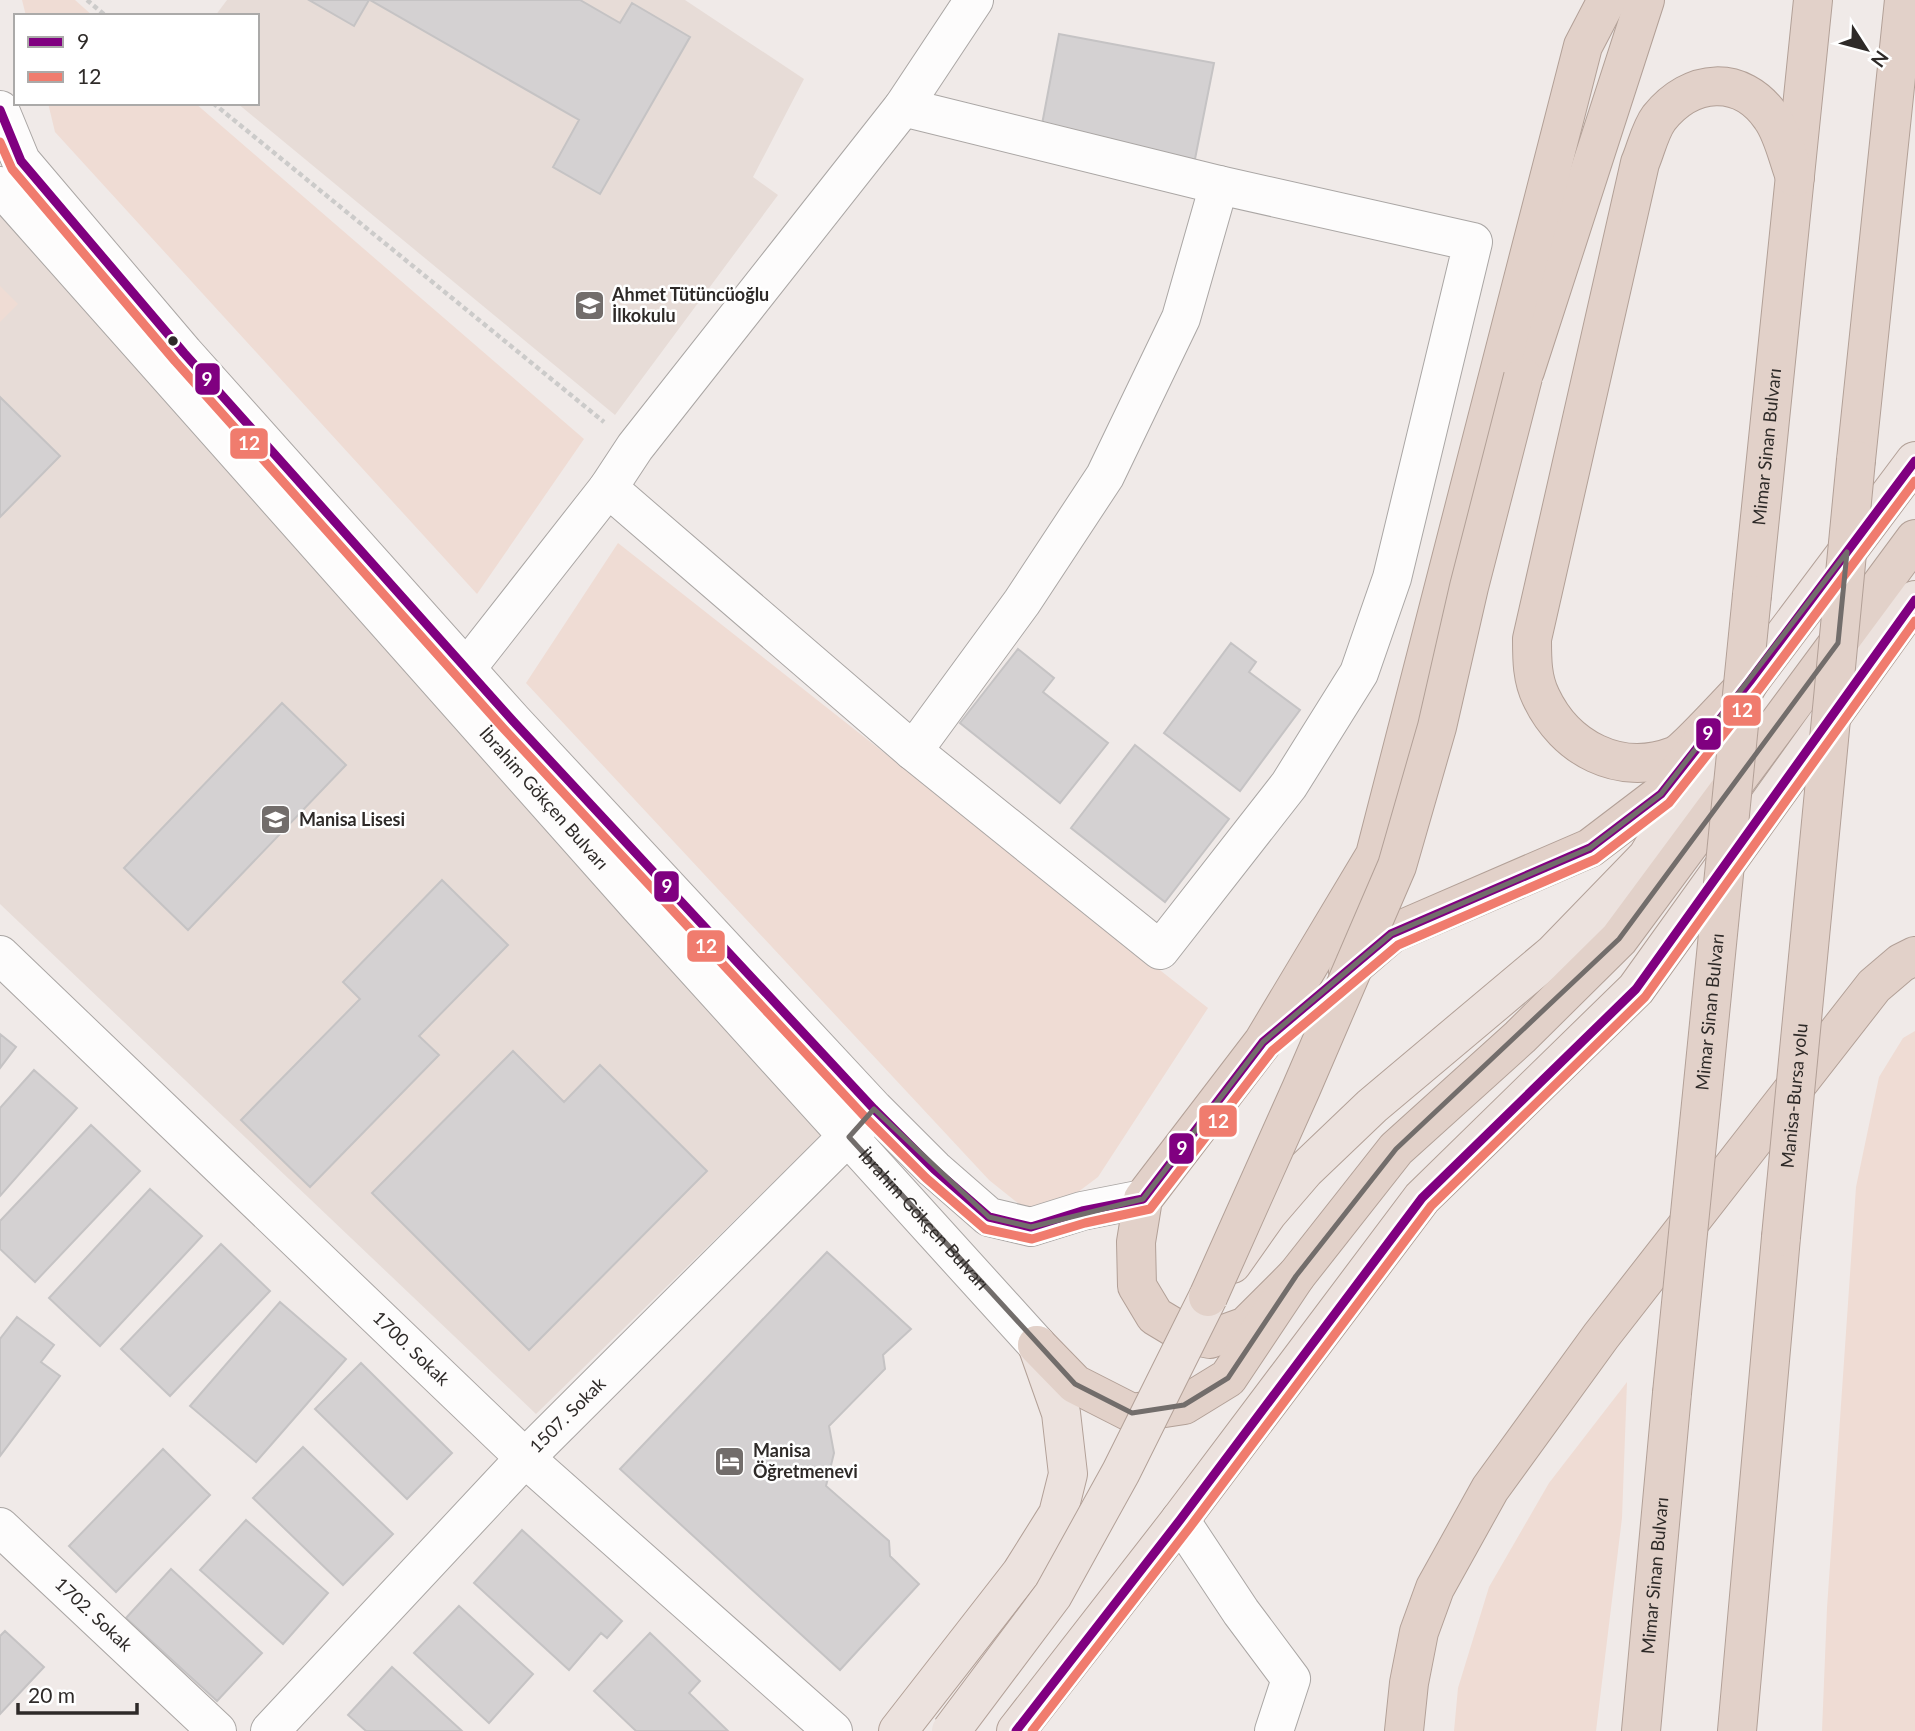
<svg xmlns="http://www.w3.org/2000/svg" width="1915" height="1731" font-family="Lato,sans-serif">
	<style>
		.built { fill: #e7dcd7 }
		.green { fill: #efdcd4 }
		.building { fill: #d4d1d2; stroke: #c5c3c4; stroke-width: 2 }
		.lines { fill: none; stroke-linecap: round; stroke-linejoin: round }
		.street-casing { stroke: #aaa6a4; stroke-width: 40 }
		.secondary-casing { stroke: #aaa6a4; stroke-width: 40 }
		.primary-casing { stroke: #b2a097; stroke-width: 40 }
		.highway-casing { stroke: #b2a097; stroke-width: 40 }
		.path { stroke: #cccbca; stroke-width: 4.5; stroke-dasharray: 5 3.5; stroke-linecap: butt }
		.street { stroke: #fdfcfc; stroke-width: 38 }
		.secondary { stroke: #fdfcfc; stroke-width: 38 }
		.primary { stroke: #ece2de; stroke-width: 38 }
		.highway { stroke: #e2d1c9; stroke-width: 38 }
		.primary-bridge-casing { stroke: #b2a097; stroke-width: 40; stroke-linecap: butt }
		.highway-bridge-casing { stroke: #b2a097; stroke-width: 40; stroke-linecap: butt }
		.primary-bridge { stroke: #ece2de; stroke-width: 38 }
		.highway-bridge { stroke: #e2d1c9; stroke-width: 38 }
		.bus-1-casing { stroke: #fff; stroke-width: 14 }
		.bus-2-casing { stroke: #fff; stroke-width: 14 }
		.bus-1 { stroke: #800080; stroke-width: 9 }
		.bus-2 { stroke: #f07c6e; stroke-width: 9 }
		.marked { fill: none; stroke: #726d6b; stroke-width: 5; stroke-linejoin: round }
		.bus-dot { fill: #2e2a28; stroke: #fff; stroke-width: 2.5 }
		.labels { text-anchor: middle; stroke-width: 5; stroke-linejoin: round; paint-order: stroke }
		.poi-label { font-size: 18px; font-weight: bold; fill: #2e2a28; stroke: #fff; text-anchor: start }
		.street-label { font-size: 18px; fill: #2e2a28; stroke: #fff }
		.line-badge { stroke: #fff; stroke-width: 2.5 }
		.badge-label { font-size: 19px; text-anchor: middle; font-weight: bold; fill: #fff }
	</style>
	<rect width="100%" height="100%" fill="#f0eae8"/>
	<path class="built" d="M 227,0 L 685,0 L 804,79 L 753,177 L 778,195 L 615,415 L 237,103 L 257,103 L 257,16 L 215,16 Z
		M 0,214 L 828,1129 L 536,1414 L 0,904 Z"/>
	<path class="green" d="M 22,0 L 75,0 L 93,16 L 26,16 Z
		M 48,103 L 195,103 L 584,439 L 477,594 L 55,132 Z
		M 0,286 L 18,304 L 0,322 Z
		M 618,543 L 1208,1008 L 1098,1177 L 1066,1201 L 1024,1208 L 989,1180 L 526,683 Z
		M 1915,1031 L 1915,1731 L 1822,1731 L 1827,1608 L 1856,1187 L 1879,1077 L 1903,1038 Z
		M 1627,1382 L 1622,1518 L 1596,1731 L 1454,1731 L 1458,1688 L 1489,1587 L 1549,1483 Z"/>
	<path class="building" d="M 309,0 L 369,0 L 354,26 Z
		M 370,0 L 580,0 L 620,23 L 632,3 L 690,37 L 600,194 L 553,167 L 579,120 Z
		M 1059,34 L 1214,63 L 1194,164 L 1040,135 Z
		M 0,397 L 60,456 L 0,517 Z
		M 1231,643 L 1256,662 L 1249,672 L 1300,710 L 1240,791 L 1164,733 Z
		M 1018,649 L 1054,678 L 1043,692 L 1108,743 L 1060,803 L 960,723 Z
		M 282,703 L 346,765 L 188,930 L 124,868 Z
		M 1135,745 L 1229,819 L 1165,902 L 1071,828 Z
		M 442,880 L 508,945 L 419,1036 L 439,1055 L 310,1187 L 241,1120 L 360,999 L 343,982 Z
		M 0,1034 L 16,1047 L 0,1068 Z
		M 513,1051 L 564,1102 L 600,1065 L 707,1171 L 529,1350 L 372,1193 Z
		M 34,1070 L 77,1108 L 0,1196 L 0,1108 Z
		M 91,1125 L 140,1171 L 35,1282 L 0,1249 L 0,1221 Z
		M 150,1189 L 202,1236 L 100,1346 L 49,1298 Z
		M 221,1244 L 270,1291 L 170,1396 L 121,1349 Z
		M 827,1252 L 911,1329 L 883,1355 L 885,1369 L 829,1426 L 834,1453 L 826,1486 L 889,1541 L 890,1556 L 919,1584 L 840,1670 L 620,1469 Z
		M 280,1302 L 346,1359 L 256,1462 L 190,1406 Z
		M 17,1317 L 54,1345 L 41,1362 L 60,1376 L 0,1456 L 0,1339 Z
		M 361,1363 L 452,1453 L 407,1499 L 315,1409 Z
		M 303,1447 L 393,1534 L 343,1585 L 253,1498 Z
		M 163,1449 L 210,1495 L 116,1592 L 69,1546 Z
		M 246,1520 L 328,1593 L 283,1644 L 200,1570 Z
		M 522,1530 L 622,1621 L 607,1638 L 601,1633 L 569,1670 L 474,1583 Z
		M 171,1569 L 262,1653 L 217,1701 L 126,1618 Z
		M 459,1606 L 533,1674 L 489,1723 L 414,1653 Z
		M 5,1631 L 44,1667 L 0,1714 L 0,1636 Z
		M 650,1633 L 700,1681 L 689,1693 L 728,1731 L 636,1731 L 594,1691 Z
		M 392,1667 L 462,1731 L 366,1731 L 348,1715 Z"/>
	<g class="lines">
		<defs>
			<g id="street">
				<path d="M 608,488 L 913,751 L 1160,950 L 1289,785 L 1359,673 L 1392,578 L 1473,242 L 1219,185 L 903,107"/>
				<path d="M 466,669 L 608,488 L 635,447 L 903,107 L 974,0"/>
				<path d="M 913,751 L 1022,602 L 1105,476 L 1181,318 L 1219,185"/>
				<path id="s1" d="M 0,955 L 525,1458 L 833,1731"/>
				<path d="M 1180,1520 L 1241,1612 L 1291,1679 L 1274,1731"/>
				<path id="s2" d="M 0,1527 L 217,1731"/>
				<path id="s3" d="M 270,1731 L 525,1458 L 871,1113"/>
			</g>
			<g id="secondary">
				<path d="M 0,110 L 21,161 L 184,353 L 513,721 L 874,1109 L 934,1169 L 989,1217 L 1031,1227 L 1082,1211 L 1143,1199"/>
				<path id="s4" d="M 0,186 L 639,906 L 1037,1345"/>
			</g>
			<path id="primary" d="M 1736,705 L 1750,681 L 1915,461
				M 1232,1264 L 1268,1213 L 1305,1170 L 1372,1106 L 1554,953 L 1647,857 L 1709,754
				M 898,1731 L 1021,1573 L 1058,1514 L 1068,1474 L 1061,1413 L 1037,1345
				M 1016,1731 L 1180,1520 L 1422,1198 L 1636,989 L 1915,600"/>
			<g id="highway">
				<path d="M 1525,371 L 1645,0"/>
				<path d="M 1856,460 L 1904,0"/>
				<path id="s5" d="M 1752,595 L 1813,0"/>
				<path d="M 1750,681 C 1737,694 1686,751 1674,756 C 1619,777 1565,748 1541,697 C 1532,679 1532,659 1532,639 L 1640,163 C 1646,149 1650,130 1659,118 C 1691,78 1741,74 1771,117 C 1783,133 1788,159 1795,177"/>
				<path d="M 1348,971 L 1391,934 L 1590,848 L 1661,794 L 1700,744"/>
				<path d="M 1296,1276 L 1246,1326 L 1210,1339 L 1185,1334 L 1155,1316 L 1137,1286 L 1136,1242 L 1143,1199 L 1263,1042 L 1375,855 L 1583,46 L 1607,0"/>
				<path d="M 1037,1345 L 1075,1384 L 1132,1413 L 1184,1405 L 1228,1378 L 1296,1276 L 1396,1149 L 1520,1037 L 1619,939 L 1915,539"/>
				<path d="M 1404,1731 L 1409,1683 L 1419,1632 L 1435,1588 L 1490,1489 L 1601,1336 L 1874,986 L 1901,963 L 1915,956"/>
				<path id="s6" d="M 1641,1731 L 1672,1393"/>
				<path d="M 1737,1731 L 1781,1237"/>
			</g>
		</defs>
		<use href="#street" class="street-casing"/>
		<use href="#secondary" class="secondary-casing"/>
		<use href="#primary" class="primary-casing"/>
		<use href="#highway" class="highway-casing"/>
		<path class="path" d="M 87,0 L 106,16
			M 213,103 L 604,422"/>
		<use href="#street" class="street"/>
		<use href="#secondary" class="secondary"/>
		<use href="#primary" class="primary"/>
		<use href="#highway" class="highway"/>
		<defs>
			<path id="primary-bridge" d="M 951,1731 L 1053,1595 L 1121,1472 L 1208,1297"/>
			<g id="highway-bridge">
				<path id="s7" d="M 1781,1237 L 1856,460"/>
				<path d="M 1208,1297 L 1301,1089 L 1397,866 L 1437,727 L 1469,587 L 1523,377"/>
				<path id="s8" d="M 1672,1393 L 1752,595"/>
			</g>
		</defs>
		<use href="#primary-bridge" class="primary-bridge-casing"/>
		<use href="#highway-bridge" class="highway-bridge-casing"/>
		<use href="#primary-bridge" class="primary-bridge"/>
		<use href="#highway-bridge" class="highway-bridge"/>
		<defs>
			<path id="bus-1" d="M 0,110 L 21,161 L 184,353 L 513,721 L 874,1109 L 934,1169 L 989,1217 L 1031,1227 L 1082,1211 L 1143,1199 L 1263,1042 L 1391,934 L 1590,848 L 1661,794 L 1750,681 L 1915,461
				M 1016,1731 L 1180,1520 L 1422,1198 L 1636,989 L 1915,600"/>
			<path id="bus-2" d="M 0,142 L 12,169 L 175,361 L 504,729 L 865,1117 L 926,1178 L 985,1229 L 1032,1239 L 1085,1223 L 1150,1209 L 1272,1051 L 1398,945 L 1596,859 L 1669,803 L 1760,688 L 1915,481
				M 1032,1731 L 1190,1527 L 1431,1206 L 1645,997 L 1915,621"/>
		</defs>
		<use href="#bus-1" class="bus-1-casing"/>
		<use href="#bus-2" class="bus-2-casing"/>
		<use href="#bus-1" class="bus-1"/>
		<use href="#bus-2" class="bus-2"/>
	</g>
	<path class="marked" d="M 1847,552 L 1838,643 L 1619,939 L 1396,1149 L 1296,1276 L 1228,1378 L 1184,1405 L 1132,1413 L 1075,1384 L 849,1137 L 874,1109 L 989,1217 L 1031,1227 L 1143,1199 L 1263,1042 L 1391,934 L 1590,848 L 1661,794 Z"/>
	<defs>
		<symbol id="school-square" viewBox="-11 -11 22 22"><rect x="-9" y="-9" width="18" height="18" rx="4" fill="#726d6b" stroke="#fff"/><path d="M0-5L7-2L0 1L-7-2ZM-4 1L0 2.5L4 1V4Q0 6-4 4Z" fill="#fff"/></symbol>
		<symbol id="hotel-square" viewBox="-11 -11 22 22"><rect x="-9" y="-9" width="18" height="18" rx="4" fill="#726d6b" stroke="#fff"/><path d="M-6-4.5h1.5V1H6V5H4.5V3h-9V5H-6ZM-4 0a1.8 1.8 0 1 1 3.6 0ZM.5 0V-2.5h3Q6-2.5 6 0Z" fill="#fff"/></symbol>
	</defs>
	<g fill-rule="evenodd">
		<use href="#school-square" x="572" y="288" width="35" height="35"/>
		<use href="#school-square" x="258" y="802" width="35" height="35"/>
		<use href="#hotel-square" x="712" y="1444" width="35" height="35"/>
	</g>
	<circle class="bus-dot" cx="173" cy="341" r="6"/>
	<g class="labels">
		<g class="poi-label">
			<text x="612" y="301">Ahmet Tütüncüoğlu<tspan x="612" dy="21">İlkokulu</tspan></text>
			<text x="299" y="826">Manisa Lisesi</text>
			<text x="753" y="1457">Manisa<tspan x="753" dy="21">Öğretmenevi</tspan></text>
		</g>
		<g class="street-label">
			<text dy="6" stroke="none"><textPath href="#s5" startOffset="149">Mimar Sinan Bulvarı</textPath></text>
			<text dy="6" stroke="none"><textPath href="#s4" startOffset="819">İbrahim Gökçen Bulvarı</textPath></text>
			<text dy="6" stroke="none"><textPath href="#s8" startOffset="383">Mimar Sinan Bulvarı</textPath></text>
			<text dy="6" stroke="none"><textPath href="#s7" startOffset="142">Manisa-Bursa yolu</textPath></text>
			<text dy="6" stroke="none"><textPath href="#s4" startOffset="1386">İbrahim Gökçen Bulvarı</textPath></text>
			<text dy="6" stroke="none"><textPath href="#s1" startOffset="569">1700. Sokak</textPath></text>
			<text dy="6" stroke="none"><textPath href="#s3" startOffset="434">1507. Sokak</textPath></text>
			<text dy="6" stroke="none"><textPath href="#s6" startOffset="156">Mimar Sinan Bulvarı</textPath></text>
			<text dy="6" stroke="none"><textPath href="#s2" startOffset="128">1702. Sokak</textPath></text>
		</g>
	</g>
	<g class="line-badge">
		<rect x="194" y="362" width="27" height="34" rx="7" fill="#800080"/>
		<rect x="229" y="427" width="40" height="33" rx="7" fill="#f07c6e"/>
		<rect x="1722" y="694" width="40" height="33" rx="7" fill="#f07c6e"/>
		<rect x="1695" y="717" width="27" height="34" rx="7" fill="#800080"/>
		<rect x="653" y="870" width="27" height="33" rx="7" fill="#800080"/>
		<rect x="686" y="929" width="40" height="34" rx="7" fill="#f07c6e"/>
		<rect x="1198" y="1104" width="40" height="34" rx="7" fill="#f07c6e"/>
		<rect x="1168" y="1132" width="27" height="33" rx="7" fill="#800080"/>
	</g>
	<g class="badge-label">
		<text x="207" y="386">9</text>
		<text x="249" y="450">12</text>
		<text x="1742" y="717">12</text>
		<text x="1708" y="740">9</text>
		<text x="667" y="893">9</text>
		<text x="706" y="953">12</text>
		<text x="1218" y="1128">12</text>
		<text x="1182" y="1155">9</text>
	</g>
	<rect x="14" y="14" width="245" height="91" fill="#ffffff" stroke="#abaaa9" stroke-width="2"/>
	<rect x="28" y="37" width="35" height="10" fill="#800080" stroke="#abaaa9" stroke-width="2"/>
	<text x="77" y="49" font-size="21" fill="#2e2a28">9</text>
	<rect x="28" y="72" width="35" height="10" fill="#f07c6e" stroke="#abaaa9" stroke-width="2"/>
	<text x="77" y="84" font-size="21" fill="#2e2a28">12</text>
	<g transform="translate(1866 49) rotate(126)" stroke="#ffffff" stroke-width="5" paint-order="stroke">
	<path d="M0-5L12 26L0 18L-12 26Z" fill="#2e2a28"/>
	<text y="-10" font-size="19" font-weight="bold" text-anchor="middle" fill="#2e2a28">N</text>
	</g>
	<path d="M18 1703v10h119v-10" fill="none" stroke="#2e2a28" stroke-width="3.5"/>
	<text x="28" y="1703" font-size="21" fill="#2e2a28" stroke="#ffffff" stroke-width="5" paint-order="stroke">20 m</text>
</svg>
